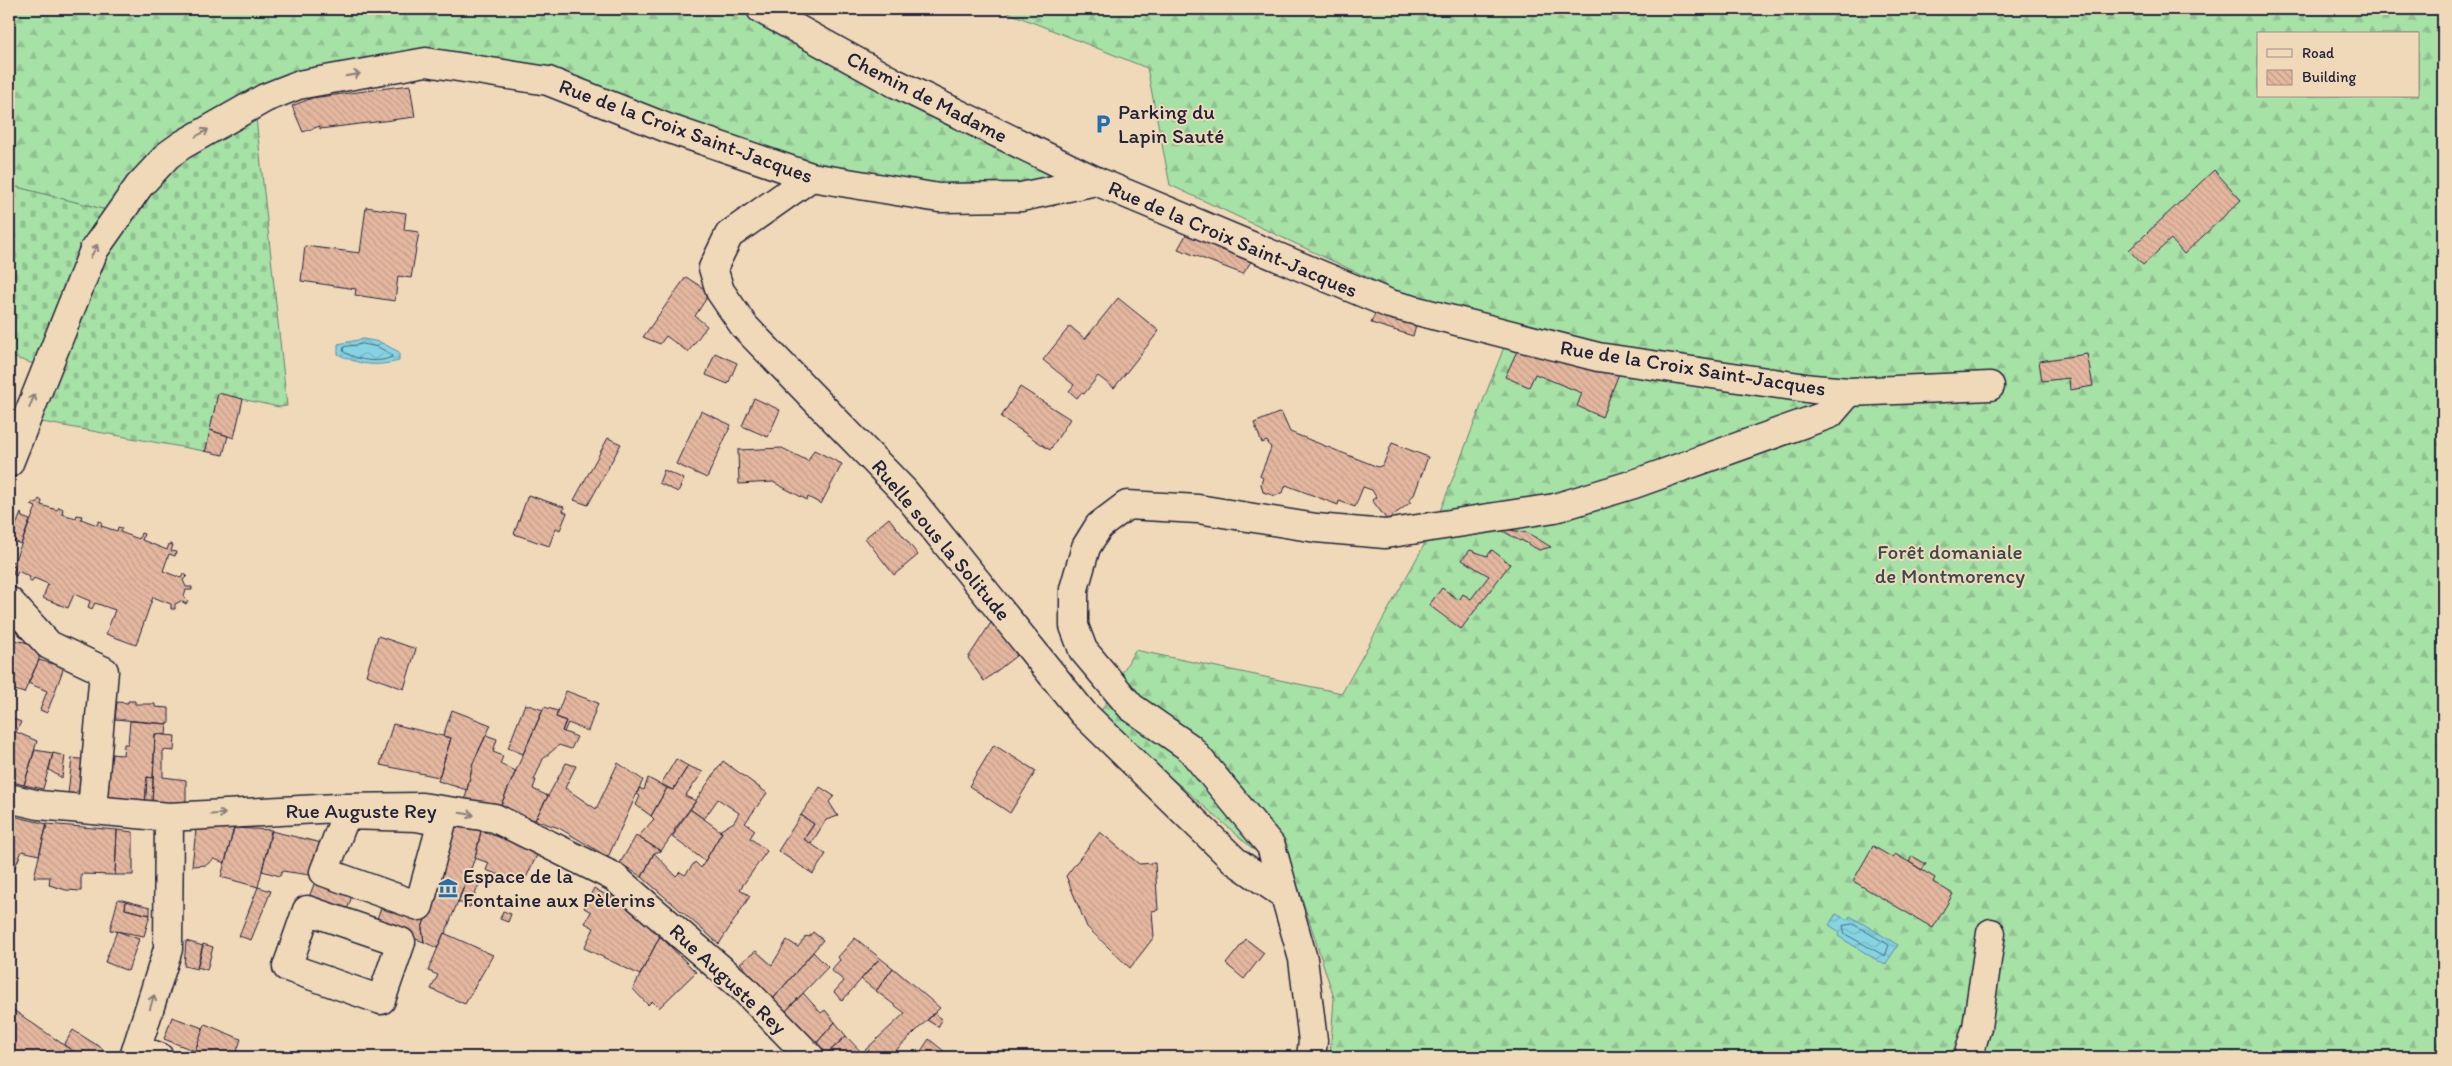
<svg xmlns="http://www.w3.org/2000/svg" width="2452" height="1066" font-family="Itim,sans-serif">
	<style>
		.forest { fill: url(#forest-firs); stroke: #648270; fill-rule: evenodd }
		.cemetery { fill: url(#cemetery-stones); stroke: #648270 }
		.water { fill: url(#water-waves); stroke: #5e8da0 }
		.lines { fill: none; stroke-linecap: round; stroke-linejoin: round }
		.shore { stroke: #4a697e; stroke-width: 1 }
		.building { fill: url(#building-back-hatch); stroke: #22223b }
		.minor-casing { stroke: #22223b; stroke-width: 31 }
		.minor { stroke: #f0d9b9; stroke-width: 28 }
		.oneway { stroke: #897e7a }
		.labels { text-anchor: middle; stroke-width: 4; stroke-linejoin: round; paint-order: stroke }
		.street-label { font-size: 21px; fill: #22223b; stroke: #f0d9b9 }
		.poi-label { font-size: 21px; fill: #22223b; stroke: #f0d9b9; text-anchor: start }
		.park-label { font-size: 21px; fill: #3c4850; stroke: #f0d9b9 }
	</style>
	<defs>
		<pattern id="forest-firs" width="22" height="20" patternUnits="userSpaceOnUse" patternTransform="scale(1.25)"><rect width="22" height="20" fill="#a6e1a6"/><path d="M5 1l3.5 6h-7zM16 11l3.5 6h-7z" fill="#8fc190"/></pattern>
		<pattern id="cemetery-stones" width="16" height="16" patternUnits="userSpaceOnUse" patternTransform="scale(1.25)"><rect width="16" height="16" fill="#a6e1a6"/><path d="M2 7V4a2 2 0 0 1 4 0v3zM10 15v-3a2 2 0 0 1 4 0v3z" fill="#8fc190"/></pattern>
		<pattern id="water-waves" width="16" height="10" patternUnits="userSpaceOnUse" patternTransform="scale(1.25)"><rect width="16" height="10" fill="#86d4e3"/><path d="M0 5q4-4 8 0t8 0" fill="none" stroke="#73b6c4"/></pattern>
		<pattern id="building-back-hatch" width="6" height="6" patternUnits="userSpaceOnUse" patternTransform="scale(1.25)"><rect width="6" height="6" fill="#e4b79f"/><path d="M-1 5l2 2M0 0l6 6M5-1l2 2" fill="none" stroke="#c39d8a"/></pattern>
	</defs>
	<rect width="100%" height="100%" fill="#f0d9b9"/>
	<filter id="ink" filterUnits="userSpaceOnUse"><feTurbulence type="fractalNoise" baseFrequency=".02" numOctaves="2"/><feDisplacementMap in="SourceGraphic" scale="10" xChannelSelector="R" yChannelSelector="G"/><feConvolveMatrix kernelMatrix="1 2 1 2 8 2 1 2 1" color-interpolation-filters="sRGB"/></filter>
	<g filter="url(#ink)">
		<path class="forest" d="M 9,9 L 758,9 L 1096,181 L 1021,197 L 811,177 L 548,81 L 426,62 L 298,85 L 114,212 L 9,185 Z
			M 999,9 L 2443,9 L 2443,1057 L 1330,1057 L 1334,998 L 1299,889 L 1099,715 L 1135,650 L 1342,693 L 1433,529 L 1506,342 L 1170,185 L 1147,68 ZM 2258,34 L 2418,34 L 2418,96 L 2258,96 Z"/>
		<path class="cemetery" d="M 256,118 L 287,406 L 279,407 L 218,394 L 206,450 L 204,451 L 36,421 L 94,268 L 164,165 Z
			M 9,185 L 114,212 L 37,365 L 9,356 Z"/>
		<path class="water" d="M 363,339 L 380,342 L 399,352 L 399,361 C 375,367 359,365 338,354 L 338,344 Z
			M 1836,914 L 1847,920 L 1850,916 L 1898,945 L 1885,965 L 1838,936 L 1840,932 L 1829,925 Z"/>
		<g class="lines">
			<path class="shore" d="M 363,344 L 378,347 L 391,354 L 392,357 C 377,364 356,360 343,351 L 344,347 Z
				M 1853,924 L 1889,945 L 1885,956 L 1845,934 L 1843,926 Z"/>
		</g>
		<path class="building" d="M 410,85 L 415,117 L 320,129 L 320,126 L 303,132 L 292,106 L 312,98 Z
			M 2214,170 L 2241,200 L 2184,254 L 2171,239 L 2143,265 L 2129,250 Z
			M 366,207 L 406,213 L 404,230 L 419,232 L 411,278 L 398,276 L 395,301 L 355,295 L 356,289 L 301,281 L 305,246 L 360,253 Z
			M 1187,233 L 1252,260 L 1243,274 L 1178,249 Z
			M 686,277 L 706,290 L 706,299 L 695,316 L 707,326 L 688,352 L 666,336 L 660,344 L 643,337 Z
			M 1118,298 L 1159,331 L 1114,388 L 1098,376 L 1084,394 L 1081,393 L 1077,398 L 1069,391 L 1074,385 L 1043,360 L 1070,326 L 1085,339 Z
			M 1376,311 L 1400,321 L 1416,325 L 1413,336 L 1371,323 Z
			M 1518,349 L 1620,371 L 1602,417 L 1577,406 L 1582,393 L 1535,374 L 1529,387 L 1505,377 Z
			M 715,353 L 737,363 L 728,384 L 706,375 Z
			M 2087,354 L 2093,386 L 2070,390 L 2069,378 L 2042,381 L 2039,361 Z
			M 1020,387 L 1070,419 L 1050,450 L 1001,417 Z
			M 218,393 L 243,399 L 234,438 L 210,430 Z
			M 754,398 L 780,410 L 768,437 L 742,426 Z
			M 701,411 L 731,425 L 707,478 L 676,464 Z
			M 1281,412 L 1290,432 L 1378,467 L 1383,465 L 1392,443 L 1428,457 L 1414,495 L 1409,499 L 1411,502 L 1387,520 L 1372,500 L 1376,497 L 1372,490 L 1363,487 L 1355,507 L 1339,501 L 1338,505 L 1286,485 L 1283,492 L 1275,496 L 1263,492 L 1261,484 L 1263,478 L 1260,476 L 1271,448 L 1267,441 L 1262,443 L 1254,423 Z
			M 210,430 L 228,436 L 223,455 L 204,451 L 206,450 Z
			M 608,438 L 621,444 L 588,505 L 574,500 Z
			M 782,448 L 808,461 L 814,450 L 842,464 L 821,504 L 808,497 L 807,500 L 773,482 L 739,484 L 738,450 Z
			M 664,470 L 684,479 L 678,492 L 659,483 Z
			M 528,495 L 564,507 L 563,511 L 567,513 L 560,530 L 556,528 L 549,546 L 514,534 Z
			M 39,499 L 42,501 L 41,505 L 57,510 L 59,507 L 63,509 L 62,514 L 76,518 L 77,515 L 82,516 L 81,519 L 97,525 L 99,521 L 102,522 L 101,526 L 117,531 L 118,527 L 122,528 L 120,532 L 139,539 L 141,533 L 144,534 L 142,540 L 167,550 L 169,544 L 173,545 L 171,551 L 176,552 L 175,556 L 169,554 L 163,571 L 181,578 L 184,573 L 187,576 L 183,580 L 186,587 L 192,587 L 192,590 L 186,590 L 184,597 L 188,601 L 186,604 L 181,601 L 175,604 L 175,609 L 171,609 L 171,604 L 153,597 L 136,645 L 106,634 L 115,610 L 95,603 L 92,609 L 88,607 L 90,601 L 74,594 L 68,608 L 43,598 L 48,584 L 34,578 L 32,582 L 28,581 L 30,577 L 18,571 L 16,576 L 13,574 L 15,567 L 9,565 L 10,561 L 14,562 L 36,507 L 31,505 L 33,502 L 37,503 Z
			M 21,513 L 22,517 L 30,520 L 21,544 L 13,541 L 11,544 L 9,543 Z
			M 889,518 L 918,555 L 894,575 L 865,538 Z
			M 1504,529 L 1528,533 L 1551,547 L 1539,550 L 1521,540 L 1520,541 L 1503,531 Z
			M 1470,550 L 1487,556 L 1492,550 L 1510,564 L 1461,629 L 1429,605 L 1442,588 L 1459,600 L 1463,594 L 1471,599 L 1489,576 L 1462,560 Z
			M 994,618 L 1021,652 L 984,681 L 968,658 Z
			M 378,636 L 416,649 L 404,689 L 366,675 Z
			M 9,639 L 39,645 L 39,660 L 24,693 L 9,688 Z
			M 39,660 L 64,667 L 47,713 L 40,710 L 47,691 L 28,683 Z
			M 566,691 L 598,703 L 588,731 L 568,723 L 564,732 L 562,731 L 566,721 L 556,717 Z
			M 128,701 L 135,701 L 135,704 L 155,704 L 155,707 L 169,708 L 169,724 L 115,719 L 117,702 L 128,703 Z
			M 525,704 L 543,710 L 523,754 L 508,748 Z
			M 544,707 L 558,711 L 556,717 L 566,721 L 562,731 L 577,737 L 571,749 L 559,745 L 543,759 L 534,780 L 536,780 L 533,789 L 548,796 L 535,820 L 499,809 Z
			M 452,710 L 491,725 L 473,763 L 467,790 L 438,781 L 451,738 L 443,736 Z
			M 9,717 L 21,722 L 16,732 L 37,741 L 24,785 L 9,781 Z
			M 130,721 L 167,724 L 166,735 L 155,734 L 153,778 L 147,777 L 145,806 L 99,802 L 109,754 L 123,755 L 124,744 L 128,744 Z
			M 393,724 L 451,738 L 439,777 L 380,765 Z
			M 155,734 L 175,736 L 174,751 L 163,750 L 163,777 L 186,780 L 186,808 L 152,806 Z
			M 486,735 L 497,739 L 493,752 L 503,756 L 500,764 L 516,771 L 499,809 L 465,799 L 473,763 Z
			M 994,745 L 1036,771 L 1010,813 L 969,786 Z
			M 35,750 L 53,753 L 43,789 L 24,785 Z
			M 53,753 L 65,756 L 62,778 L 49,770 Z
			M 72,758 L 88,760 L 86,784 L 74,794 L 68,794 Z
			M 676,759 L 688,766 L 673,790 L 661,784 Z
			M 723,761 L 767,793 L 745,823 L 755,830 L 750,838 L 767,851 L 740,889 L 750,896 L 719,944 L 642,877 L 654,853 L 676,876 L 680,872 L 685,875 L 695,862 L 701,868 L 722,832 L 719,831 L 734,822 L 739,813 L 718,799 L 704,819 L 690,809 Z
			M 566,763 L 576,766 L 565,788 L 596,809 L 618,763 L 643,780 L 608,857 L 559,828 L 535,820 Z
			M 688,766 L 703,772 L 685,796 L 696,801 L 661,851 L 638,837 L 654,819 L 651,816 L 667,788 L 673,790 Z
			M 147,777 L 153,778 L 152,806 L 145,806 Z
			M 648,778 L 667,788 L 651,816 L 636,805 L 640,796 L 637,794 L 639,788 L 644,790 Z
			M 820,787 L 834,796 L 829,802 L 838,816 L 826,820 L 811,844 L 804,839 L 814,824 L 801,815 Z
			M 690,809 L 722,832 L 705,861 L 672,837 L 676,831 L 674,830 Z
			M 9,815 L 47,824 L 39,855 L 22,851 L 13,872 L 9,870 Z
			M 801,815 L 814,824 L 804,839 L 826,854 L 813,874 L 778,851 Z
			M 47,824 L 117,830 L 115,875 L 81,874 L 81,891 L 66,890 L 49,885 L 50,877 L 34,877 Z
			M 454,825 L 481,831 L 475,858 L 445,934 L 444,933 L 437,948 L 424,942 L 422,928 L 447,856 L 441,844 Z
			M 199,826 L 234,828 L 225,863 L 214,859 L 206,865 L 192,866 L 196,830 Z
			M 234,828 L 272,830 L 258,887 L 221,877 Z
			M 117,830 L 133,832 L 133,875 L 115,875 Z
			M 271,831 L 326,844 L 317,876 L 282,871 L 280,876 L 262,871 Z
			M 481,831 L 539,851 L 523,884 L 486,870 L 489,863 L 475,858 Z
			M 1100,832 L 1139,864 L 1155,863 L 1158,910 L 1152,911 L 1154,937 L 1130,968 L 1087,927 L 1066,876 Z
			M 636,836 L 661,851 L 654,853 L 642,877 L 620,863 Z
			M 1873,846 L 1893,858 L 1895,854 L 1909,862 L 1935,878 L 1933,882 L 1953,894 L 1933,928 L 1853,881 Z
			M 1912,856 L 1926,864 L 1922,870 L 1909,862 Z
			M 469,875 L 481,879 L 470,907 L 458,902 Z
			M 317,876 L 354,890 L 346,913 L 308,900 Z
			M 258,887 L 271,891 L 251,940 L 239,936 Z
			M 594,888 L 611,898 L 613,894 L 660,936 L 640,975 L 584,948 L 594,928 L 585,923 L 591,912 L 584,908 Z
			M 118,899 L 126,901 L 125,909 L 150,915 L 144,936 L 110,930 Z
			M 384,900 L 426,916 L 422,928 L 424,942 L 375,924 Z
			M 126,901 L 150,907 L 150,915 L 125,909 Z
			M 503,911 L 511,914 L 508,922 L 500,919 Z
			M 117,931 L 139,939 L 128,971 L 105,962 Z
			M 813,932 L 823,940 L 773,999 L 740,963 L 756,951 L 772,965 L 787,940 L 798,947 L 806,936 L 809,937 Z
			M 444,933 L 493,955 L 465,1004 L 431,989 L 438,975 L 428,971 Z
			M 660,936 L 696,972 L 659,1008 L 652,1001 L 648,1005 L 633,989 Z
			M 855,938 L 880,958 L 842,1001 L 834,992 L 844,981 L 831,970 L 840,960 L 838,957 Z
			M 1246,939 L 1264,953 L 1244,979 L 1226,964 Z
			M 186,941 L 203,946 L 197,969 L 184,966 Z
			M 203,944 L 213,947 L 207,970 L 197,967 Z
			M 813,952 L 828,967 L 785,1012 L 773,999 Z
			M 880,958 L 893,968 L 876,991 L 861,979 Z
			M 893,968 L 940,1008 L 889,1057 L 824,1057 L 846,1036 L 862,1053 L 905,1013 L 876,991 Z
			M 803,993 L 821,1013 L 825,1010 L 835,1022 L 814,1046 L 785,1012 Z
			M 9,1007 L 64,1045 L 82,1057 L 9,1057 Z
			M 934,1013 L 942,1020 L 938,1027 L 927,1020 Z
			M 172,1017 L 203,1028 L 195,1051 L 164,1039 Z
			M 835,1022 L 846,1036 L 823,1057 L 814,1046 Z
			M 205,1024 L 241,1039 L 235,1057 L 209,1057 L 195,1051 Z
			M 73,1030 L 103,1049 L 99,1057 L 82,1057 L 64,1045 Z
			M 929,1039 L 951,1057 L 917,1057 Z"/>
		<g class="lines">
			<defs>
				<path id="minor" d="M 761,9 L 895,83 L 1096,181 L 1390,304 L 1598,357 L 1813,389 L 1849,392 L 1990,386
					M 811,177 L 729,235 L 713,268 L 720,291 L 744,326 L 904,491 L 1083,713 L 1235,861 L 1283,894
					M 9,463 L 94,250 L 139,186 L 168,155 L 182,145 L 265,98 L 298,85 L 426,62 L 548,81 L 667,128 L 811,177 L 939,198 L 1021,197 L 1096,181
					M 9,601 L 49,645 L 104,671 L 92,810
					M 9,798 L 39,805 L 169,817 L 337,808 L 422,807 L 495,818 L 614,877 L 743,988 L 810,1057
					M 346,815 L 417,817 L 442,822 L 419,906 L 324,872 Z
					M 307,910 L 401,942 L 381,1000 L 287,967 Z
					M 138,1049 L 159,1057
					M 134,1057 L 168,949 L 169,817
					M 1311,1057 L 1313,1041 L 1303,959 L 1271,846 L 1190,748 L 1131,707 L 1083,650 L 1074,626 L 1074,589 L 1086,547 L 1099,526 L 1127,505 L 1198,509 L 1316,528 L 1385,534 L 1555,508 L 1634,484 L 1830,414 L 1849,392
					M 1968,1057 L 1977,1027 L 1991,933"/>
			</defs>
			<use href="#minor" class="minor-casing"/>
			<use href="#minor" class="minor"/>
		</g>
		<defs><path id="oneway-shaft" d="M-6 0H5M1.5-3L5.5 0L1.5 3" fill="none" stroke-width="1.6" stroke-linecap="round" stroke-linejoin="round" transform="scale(1.25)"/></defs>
		<g class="oneway">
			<use href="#oneway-shaft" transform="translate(353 75) rotate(-10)"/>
			<use href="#oneway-shaft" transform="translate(202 133) rotate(-30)"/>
			<use href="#oneway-shaft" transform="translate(94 251) rotate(-62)"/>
			<use href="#oneway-shaft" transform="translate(32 401) rotate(-69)"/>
			<use href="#oneway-shaft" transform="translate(218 814) rotate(-3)"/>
			<use href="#oneway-shaft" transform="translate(467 814) rotate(9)"/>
			<use href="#oneway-shaft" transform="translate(152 1002) rotate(-73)"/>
		</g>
	</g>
	<defs>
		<symbol id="parking-bare" viewBox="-9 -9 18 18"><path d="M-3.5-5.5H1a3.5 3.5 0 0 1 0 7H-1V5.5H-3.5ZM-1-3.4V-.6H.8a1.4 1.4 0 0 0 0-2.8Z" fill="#1f6fb2" stroke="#f0d9b9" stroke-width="2.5" paint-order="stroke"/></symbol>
		<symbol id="museum-bare" viewBox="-9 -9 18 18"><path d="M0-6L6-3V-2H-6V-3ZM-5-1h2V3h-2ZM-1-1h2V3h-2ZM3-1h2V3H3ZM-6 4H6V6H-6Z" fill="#1f6fb2" stroke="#f0d9b9" stroke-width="2.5" paint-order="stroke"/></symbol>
	</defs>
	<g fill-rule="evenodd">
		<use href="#parking-bare" x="1089" y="110" width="28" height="28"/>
		<use href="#museum-bare" x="434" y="874" width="28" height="28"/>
	</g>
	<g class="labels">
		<g class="street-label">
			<text transform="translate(927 97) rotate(27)" y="7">Chemin de Madame</text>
			<text transform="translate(686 131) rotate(20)" y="7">Rue de la Croix Saint-Jacques</text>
			<text transform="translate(1233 239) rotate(23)" y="7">Rue de la Croix Saint-Jacques</text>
			<text transform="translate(1693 368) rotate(9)" y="7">Rue de la Croix Saint-Jacques</text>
			<text transform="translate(941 540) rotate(50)" y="7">Ruelle sous la Solitude</text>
			<text x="361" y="818">Rue Auguste Rey</text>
			<text transform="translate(728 979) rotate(43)" y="7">Rue Auguste Rey</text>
		</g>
		<g class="poi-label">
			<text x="1118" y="119">Parking du<tspan x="1118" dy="24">Lapin Sauté</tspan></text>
			<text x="463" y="883">Espace de la<tspan x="463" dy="24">Fontaine aux Pèlerins</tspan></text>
		</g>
		<g class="park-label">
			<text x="1950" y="559">Forêt domaniale<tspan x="1950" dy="24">de Montmorency</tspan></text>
		</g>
	</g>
	<rect width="2452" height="1066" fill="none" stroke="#f0d9b9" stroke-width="30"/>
	<rect x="15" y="15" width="2422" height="1036" fill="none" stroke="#22223b" stroke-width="2" filter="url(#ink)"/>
	<rect x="2257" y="32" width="162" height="65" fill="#f0d9b9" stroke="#9e9087"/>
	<rect x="2267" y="49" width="25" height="8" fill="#f0d9b9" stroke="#9e9087"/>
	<text x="2302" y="58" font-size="15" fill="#22223b">Road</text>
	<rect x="2267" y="70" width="25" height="15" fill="url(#building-back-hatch)" stroke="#9e9087"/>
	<text x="2302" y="82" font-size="15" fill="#22223b">Building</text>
</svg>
